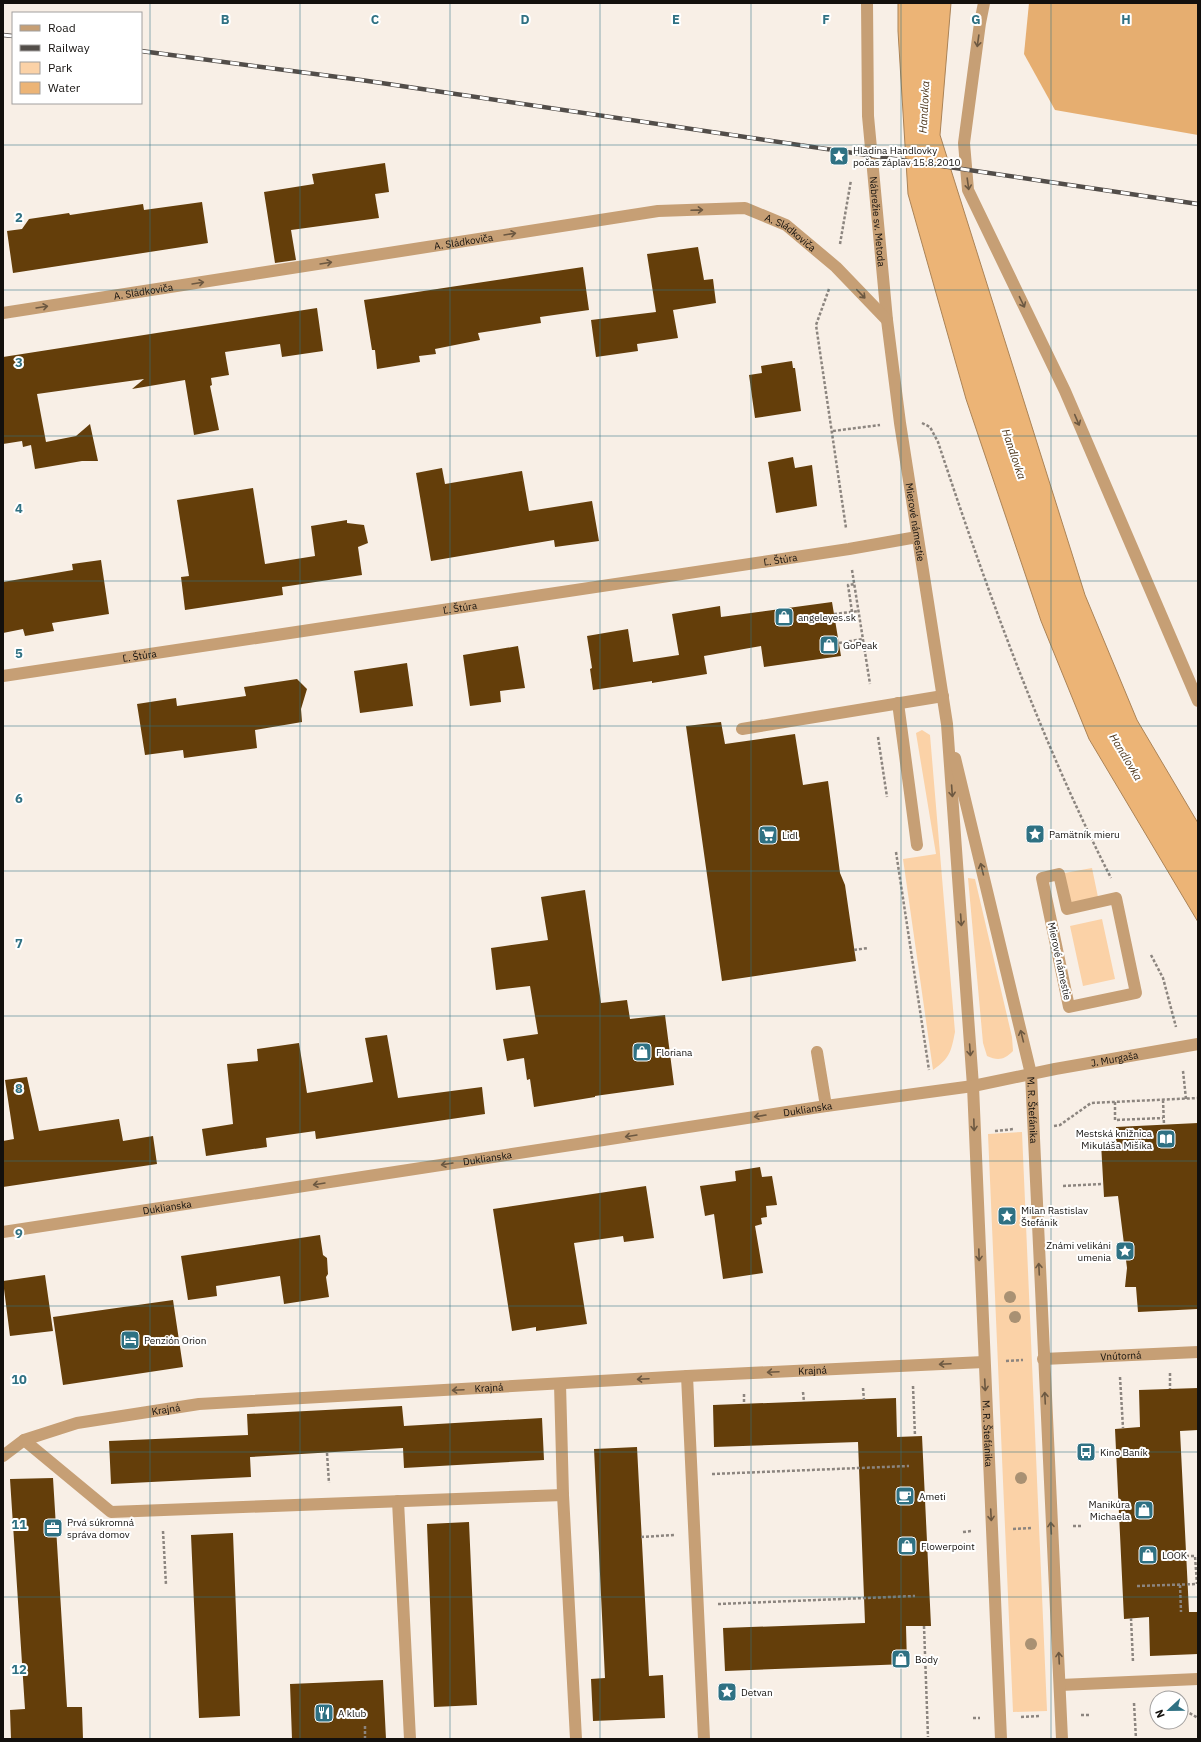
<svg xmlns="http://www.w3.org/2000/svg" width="1201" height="1742" font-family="'IBM Plex Sans',sans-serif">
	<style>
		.green { fill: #fbd2a7 }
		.forest { fill: #e6ae70 }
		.water { fill: #ecb476; stroke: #ab8356 }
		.building { fill: #643e0a }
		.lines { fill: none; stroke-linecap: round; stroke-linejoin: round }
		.path { stroke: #8c857f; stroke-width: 2.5; stroke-dasharray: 3 2; stroke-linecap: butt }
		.service { stroke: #c69f75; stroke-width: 12 }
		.pedestrian { stroke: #c69f75; stroke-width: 12 }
		.minor { stroke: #c69f75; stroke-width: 12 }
		.rail-casing { stroke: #524d49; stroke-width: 4.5 }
		.rail { stroke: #fff; stroke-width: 3; stroke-dasharray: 9; stroke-linecap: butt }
		.tree { fill: #a99173 }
		.oneway { stroke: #6c5841 }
		.grid { fill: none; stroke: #2f7183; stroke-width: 1; stroke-opacity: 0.55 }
		.labels { text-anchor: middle; stroke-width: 4; stroke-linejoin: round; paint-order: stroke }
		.poi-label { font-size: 10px; fill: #13100d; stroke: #fff; text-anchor: start }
		.street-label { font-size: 10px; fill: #13100d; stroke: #fff }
		.water-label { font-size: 11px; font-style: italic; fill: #4c3419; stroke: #fff }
		.grid-label { font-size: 13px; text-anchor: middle; font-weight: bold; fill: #2f7183; stroke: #fff; stroke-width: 4; stroke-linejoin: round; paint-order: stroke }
	</style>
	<rect width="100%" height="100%" fill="#f8efe6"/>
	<path class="green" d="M 922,730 L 930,735 L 955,1032 C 951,1052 950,1058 933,1070 L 903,859 L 936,854 L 916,733 Z
		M 1092,868 L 1099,902 L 1067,909 L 1059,874 Z
		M 968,878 L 975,879 L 1012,1037 L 1013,1051 C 1004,1060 998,1061 987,1056 L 983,1043 Z
		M 1102,919 L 1115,979 L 1083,986 L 1070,926 Z
		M 1022,1132 L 1047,1711 L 1013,1712 L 988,1134 Z"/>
	<path class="forest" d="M 1029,3 L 1198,3 L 1198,135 L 1055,110 L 1024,54 Z"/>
	<path class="water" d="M 898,3 L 951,3 L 940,135 L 1085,595 L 1137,720 L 1198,823 L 1198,922 L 1089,739 L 1041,621 L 966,399 L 908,194 L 898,31 Z"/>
	<path class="building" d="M 385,163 L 389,192 L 375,194 L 379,218 L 291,230 L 296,260 L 275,263 L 264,192 L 314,184 L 312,174 Z
		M 202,202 L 208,243 L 13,273 L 7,231 L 22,229 L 29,219 L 69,213 L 70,215 L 143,204 L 144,210 Z
		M 698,247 L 704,280 L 713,279 L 716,303 L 673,310 L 678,338 L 637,344 L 638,351 L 596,357 L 591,320 L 656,312 L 647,254 Z
		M 583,267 L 589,310 L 540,317 L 541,323 L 478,333 L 480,340 L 435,349 L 436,354 L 419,356 L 420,362 L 377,369 L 375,350 L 372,350 L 364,300 Z
		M 317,308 L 323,351 L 282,357 L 280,344 L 225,352 L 229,375 L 211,378 L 212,385 L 210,386 L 219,430 L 194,435 L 185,380 L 132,389 L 144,379 L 37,394 L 46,442 L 76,436 L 90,424 L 98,461 L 82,461 L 35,469 L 31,445 L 23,447 L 22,441 L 3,444 L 3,357 Z
		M 792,361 L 793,368 L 795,368 L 801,411 L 755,418 L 749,375 L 762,373 L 761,366 Z
		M 793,457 L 795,468 L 812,465 L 817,506 L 776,513 L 768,462 Z
		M 442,468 L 445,484 L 522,471 L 529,511 L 592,501 L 599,541 L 555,547 L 554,540 L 431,561 L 416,473 Z
		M 253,488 L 265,564 L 315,556 L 311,526 L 347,520 L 347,523 L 364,525 L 368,543 L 358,547 L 362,575 L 282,587 L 283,595 L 185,610 L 181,577 L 189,576 L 177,500 Z
		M 101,560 L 109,614 L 52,623 L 54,631 L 25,636 L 23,629 L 3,633 L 3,582 L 73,570 L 72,564 Z
		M 832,602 L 841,656 L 764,667 L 761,646 L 704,656 L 707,674 L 652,683 L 652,681 L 593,690 L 590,669 L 592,668 L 587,636 L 628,629 L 633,662 L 679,655 L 672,614 L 720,606 L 721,617 Z
		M 518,646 L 525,688 L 500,691 L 501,702 L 470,706 L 463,655 Z
		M 407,663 L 413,706 L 360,713 L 354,671 Z
		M 297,679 L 307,689 L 301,709 L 302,722 L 255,730 L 257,748 L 184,758 L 183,750 L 145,755 L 137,704 L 176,698 L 177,706 L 246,696 L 244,687 Z
		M 721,722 L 725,744 L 795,734 L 803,785 L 828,781 L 840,873 L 845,885 L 856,961 L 722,981 L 686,726 Z
		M 585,890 L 601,1003 L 627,1000 L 630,1019 L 665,1015 L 674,1085 L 595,1096 L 595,1097 L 534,1107 L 530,1079 L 527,1080 L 524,1058 L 507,1061 L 503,1039 L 538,1034 L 530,986 L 496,990 L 491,948 L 548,940 L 541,897 Z
		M 387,1035 L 398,1098 L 482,1087 L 485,1114 L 316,1139 L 315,1131 L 266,1138 L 267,1147 L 206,1156 L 202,1129 L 233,1124 L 227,1064 L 258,1061 L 257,1049 L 299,1043 L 307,1093 L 373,1082 L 365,1038 Z
		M 27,1077 L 39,1131 L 119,1119 L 123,1141 L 153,1136 L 157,1164 L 3,1187 L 3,1141 L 14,1139 L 5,1080 Z
		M 1198,1123 L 1198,1309 L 1138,1312 L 1136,1287 L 1125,1287 L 1127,1268 L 1118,1196 L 1104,1197 L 1101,1143 L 1116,1142 L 1116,1127 Z
		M 760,1167 L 762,1177 L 772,1176 L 777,1205 L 766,1206 L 767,1217 L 761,1218 L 762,1224 L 755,1226 L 763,1273 L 723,1279 L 714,1214 L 705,1216 L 700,1186 L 736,1181 L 735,1171 Z
		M 646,1186 L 654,1238 L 624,1242 L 623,1236 L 574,1243 L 587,1324 L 536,1331 L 536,1327 L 512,1331 L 493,1209 Z
		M 320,1235 L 323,1255 L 327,1258 L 328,1274 L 326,1277 L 329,1297 L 284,1304 L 280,1276 L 216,1286 L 217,1296 L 188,1300 L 181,1256 Z
		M 45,1275 L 53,1331 L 10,1336 L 3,1281 Z
		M 173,1300 L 183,1367 L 63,1385 L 53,1317 Z
		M 1198,1388 L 1198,1430 L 1180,1431 L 1189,1612 L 1198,1612 L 1198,1654 L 1150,1656 L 1149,1617 L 1124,1619 L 1115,1429 L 1140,1427 L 1139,1390 Z
		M 896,1398 L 897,1437 L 922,1436 L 931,1626 L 906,1626 L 907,1664 L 725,1671 L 723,1628 L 865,1623 L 858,1442 L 714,1447 L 713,1405 Z
		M 402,1406 L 404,1426 L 542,1418 L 544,1460 L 404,1468 L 403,1448 L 250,1457 L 251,1477 L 111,1484 L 109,1441 L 248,1435 L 247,1414 Z
		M 637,1447 L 649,1676 L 663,1675 L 665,1718 L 593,1721 L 591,1679 L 605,1678 L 594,1449 Z
		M 53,1478 L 67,1707 L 82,1707 L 83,1739 L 11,1739 L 10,1710 L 25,1709 L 10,1479 Z
		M 469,1522 L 477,1705 L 434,1707 L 427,1524 Z
		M 233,1533 L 240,1716 L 199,1718 L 191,1535 Z
		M 383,1680 L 386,1739 L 292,1739 L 290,1684 Z"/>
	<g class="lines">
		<path class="path" d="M 840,244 L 851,180
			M 829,289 L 816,325 L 846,528
			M 922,423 L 930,427 L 938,442 C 987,590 1040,739 1111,878
			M 833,431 L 880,425
			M 852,570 L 870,684
			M 852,612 L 848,585 L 855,584
			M 834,614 L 859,611
			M 839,643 L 863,639
			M 878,737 L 887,797
			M 896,852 L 929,1070
			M 854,950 L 868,948
			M 1151,955 L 1163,978 L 1176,1027
			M 1183,1071 L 1186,1099
			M 1163,1100 L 1164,1125
			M 1115,1102 L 1115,1120 L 1163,1118
			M 1054,1126 L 1060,1125 L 1091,1103 L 1198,1098
			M 995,1131 L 1014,1129
			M 1063,1186 L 1103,1184
			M 1006,1361 L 1023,1360
			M 1170,1373 L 1170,1389
			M 1120,1377 L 1123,1428
			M 913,1386 L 915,1436
			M 863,1388 L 864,1400
			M 803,1392 L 804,1402
			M 744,1394 L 744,1404
			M 327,1453 L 329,1483
			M 712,1474 L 909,1466
			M 1073,1526 L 1081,1526
			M 1013,1529 L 1032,1528
			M 163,1531 L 166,1585
			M 963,1532 L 972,1531
			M 641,1537 L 674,1535
			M 1186,1556 L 1195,1556 L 1197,1584
			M 1180,1585 L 1181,1612
			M 1137,1586 L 1198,1584
			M 718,1604 L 915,1596
			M 1131,1618 L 1133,1662
			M 924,1626 L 928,1737
			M 1134,1703 L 1136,1739
			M 1181,1708 L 1198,1718
			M 1081,1715 L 1090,1715
			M 1021,1717 L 1040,1716
			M 973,1718 L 980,1718
			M 365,1726 L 365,1739"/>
		<g class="service">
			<path d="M 898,703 L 917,845"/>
			<path d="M 742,729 L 943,696"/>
			<path d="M 817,1052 L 826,1106"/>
			<path id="s1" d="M 1043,1359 L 1198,1352"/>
			<path d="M 687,1376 L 704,1739"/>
			<path d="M 560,1384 L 563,1495 L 576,1739"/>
			<path d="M 24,1440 L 111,1512 L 563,1495"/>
			<path id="s2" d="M 3,1456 L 24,1440 L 77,1423 L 199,1404 L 687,1376 L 984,1362"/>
			<path d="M 398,1501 L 410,1739"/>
			<path d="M 1060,1685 L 1198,1679"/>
		</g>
		<path class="pedestrian" d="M 1059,874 L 1067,909 L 1116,898 L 1136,993 L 1069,1007 L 1042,878 Z"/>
		<g class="minor">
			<path id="s3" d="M 867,3 L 868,116 L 887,320 L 900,423 L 947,724 L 973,1086 L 1001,1739"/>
			<path d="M 984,3 L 980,23 L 964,143 L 968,190 L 1065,391 L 1198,701"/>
			<path id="s4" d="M 3,313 L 658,211 L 745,208 L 786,225 L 836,267 L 887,320"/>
			<path id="s5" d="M 3,676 L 849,549 L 917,537"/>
			<path id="s6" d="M 955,758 L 1031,1074 L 1062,1739"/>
			<path id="s7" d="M 3,1232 L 826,1106 L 973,1086 L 1055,1069 L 1198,1044"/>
		</g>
		<defs>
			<path id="rail" d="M 3,35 L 13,36
				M 141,51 L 361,80 L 1198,204"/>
		</defs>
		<use href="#rail" class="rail-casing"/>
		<use href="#rail" class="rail"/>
	</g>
	<g class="tree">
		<circle cx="1010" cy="1297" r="6"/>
		<circle cx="1015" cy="1317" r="6"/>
		<circle cx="1021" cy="1478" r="6"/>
		<circle cx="1031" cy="1644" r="6"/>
	</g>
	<defs><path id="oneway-shaft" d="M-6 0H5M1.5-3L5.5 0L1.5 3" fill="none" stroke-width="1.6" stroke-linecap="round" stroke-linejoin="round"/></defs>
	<g class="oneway">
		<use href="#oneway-shaft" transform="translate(978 41) rotate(98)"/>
		<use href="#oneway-shaft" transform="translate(968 184) rotate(82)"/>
		<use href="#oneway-shaft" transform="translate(697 210) rotate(-2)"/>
		<use href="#oneway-shaft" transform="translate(510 234) rotate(-9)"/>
		<use href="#oneway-shaft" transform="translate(326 263) rotate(-9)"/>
		<use href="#oneway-shaft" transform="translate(198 283) rotate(-9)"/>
		<use href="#oneway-shaft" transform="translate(861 294) rotate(46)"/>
		<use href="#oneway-shaft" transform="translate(1022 302) rotate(64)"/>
		<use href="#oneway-shaft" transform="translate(42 307) rotate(-9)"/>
		<use href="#oneway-shaft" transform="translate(1077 420) rotate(67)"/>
		<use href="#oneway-shaft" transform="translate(952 791) rotate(86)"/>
		<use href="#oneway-shaft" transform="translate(982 869) rotate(-104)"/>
		<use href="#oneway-shaft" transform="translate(961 920) rotate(86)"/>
		<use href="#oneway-shaft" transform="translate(1022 1036) rotate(-104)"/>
		<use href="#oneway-shaft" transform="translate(970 1050) rotate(86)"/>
		<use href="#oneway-shaft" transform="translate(760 1116) rotate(171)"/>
		<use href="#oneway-shaft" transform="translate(974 1125) rotate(88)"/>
		<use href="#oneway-shaft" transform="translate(631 1136) rotate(171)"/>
		<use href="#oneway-shaft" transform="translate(447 1164) rotate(171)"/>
		<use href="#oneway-shaft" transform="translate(319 1184) rotate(171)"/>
		<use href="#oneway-shaft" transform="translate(979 1255) rotate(88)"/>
		<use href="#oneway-shaft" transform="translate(1039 1269) rotate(-93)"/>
		<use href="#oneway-shaft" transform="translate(945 1364) rotate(177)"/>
		<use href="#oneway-shaft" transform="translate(773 1372) rotate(177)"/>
		<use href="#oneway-shaft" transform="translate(643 1379) rotate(177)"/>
		<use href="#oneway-shaft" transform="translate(985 1385) rotate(87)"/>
		<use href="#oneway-shaft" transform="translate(458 1390) rotate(177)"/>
		<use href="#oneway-shaft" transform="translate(1045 1398) rotate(-93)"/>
		<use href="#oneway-shaft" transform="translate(991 1515) rotate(87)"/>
		<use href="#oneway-shaft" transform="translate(1051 1528) rotate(-93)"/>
		<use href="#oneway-shaft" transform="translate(1059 1658) rotate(-93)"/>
	</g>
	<path class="grid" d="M 150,3 L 150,1739M 300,3 L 300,1739M 450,3 L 450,1739M 600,3 L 600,1739M 751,3 L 751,1739M 901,3 L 901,1739M 1051,3 L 1051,1739M 3,145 L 1198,145M 3,290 L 1198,290M 3,436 L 1198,436M 3,581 L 1198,581M 3,726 L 1198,726M 3,871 L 1198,871M 3,1016 L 1198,1016M 3,1161 L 1198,1161M 3,1306 L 1198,1306M 3,1452 L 1198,1452M 3,1597 L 1198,1597"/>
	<defs>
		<symbol id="sight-square" viewBox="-11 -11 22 22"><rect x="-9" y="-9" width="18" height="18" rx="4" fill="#2f7183" stroke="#fff"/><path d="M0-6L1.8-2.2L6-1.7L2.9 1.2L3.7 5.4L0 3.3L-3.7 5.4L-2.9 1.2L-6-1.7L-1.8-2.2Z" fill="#fff"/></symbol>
		<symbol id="shop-square" viewBox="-11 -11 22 22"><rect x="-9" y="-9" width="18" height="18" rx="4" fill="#2f7183" stroke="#fff"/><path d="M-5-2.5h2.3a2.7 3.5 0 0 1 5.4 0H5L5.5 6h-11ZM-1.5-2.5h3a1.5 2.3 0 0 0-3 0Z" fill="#fff"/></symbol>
		<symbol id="supermarket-square" viewBox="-11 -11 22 22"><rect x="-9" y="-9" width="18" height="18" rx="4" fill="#2f7183" stroke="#fff"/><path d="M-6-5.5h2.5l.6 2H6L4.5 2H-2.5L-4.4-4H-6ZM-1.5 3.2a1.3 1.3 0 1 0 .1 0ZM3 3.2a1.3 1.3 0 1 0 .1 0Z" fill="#fff"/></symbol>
		<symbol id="library-square" viewBox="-11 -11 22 22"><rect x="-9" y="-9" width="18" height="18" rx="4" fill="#2f7183" stroke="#fff"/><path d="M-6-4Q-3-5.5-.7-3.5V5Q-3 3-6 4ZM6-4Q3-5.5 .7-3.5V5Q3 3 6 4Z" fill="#fff"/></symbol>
		<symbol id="hotel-square" viewBox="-11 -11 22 22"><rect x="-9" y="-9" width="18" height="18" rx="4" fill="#2f7183" stroke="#fff"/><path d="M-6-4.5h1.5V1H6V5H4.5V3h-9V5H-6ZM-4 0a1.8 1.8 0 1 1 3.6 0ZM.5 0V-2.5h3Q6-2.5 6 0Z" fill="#fff"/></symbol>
		<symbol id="bus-square" viewBox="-11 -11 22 22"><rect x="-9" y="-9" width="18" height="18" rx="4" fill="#2f7183" stroke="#fff"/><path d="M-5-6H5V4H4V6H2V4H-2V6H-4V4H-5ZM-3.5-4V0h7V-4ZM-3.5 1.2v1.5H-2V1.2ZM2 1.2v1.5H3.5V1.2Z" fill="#fff"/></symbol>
		<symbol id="cafe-square" viewBox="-11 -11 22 22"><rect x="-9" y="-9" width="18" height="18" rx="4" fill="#2f7183" stroke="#fff"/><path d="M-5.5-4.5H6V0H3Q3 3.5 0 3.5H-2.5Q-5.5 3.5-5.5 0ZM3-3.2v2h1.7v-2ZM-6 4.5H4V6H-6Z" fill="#fff"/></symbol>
		<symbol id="office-square" viewBox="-11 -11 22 22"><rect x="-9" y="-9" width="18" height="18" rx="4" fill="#2f7183" stroke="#fff"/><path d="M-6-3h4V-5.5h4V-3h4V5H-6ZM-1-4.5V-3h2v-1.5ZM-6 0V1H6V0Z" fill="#fff"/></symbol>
		<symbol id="restaurant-square" viewBox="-11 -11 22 22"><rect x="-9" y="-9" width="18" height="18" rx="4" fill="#2f7183" stroke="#fff"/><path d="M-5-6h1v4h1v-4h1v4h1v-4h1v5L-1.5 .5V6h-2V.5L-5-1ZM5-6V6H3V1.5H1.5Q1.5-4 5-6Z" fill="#fff"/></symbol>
	</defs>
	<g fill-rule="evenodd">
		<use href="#sight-square" x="828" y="145" width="22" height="22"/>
		<use href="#shop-square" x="773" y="606" width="22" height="22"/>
		<use href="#shop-square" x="818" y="634" width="22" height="22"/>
		<use href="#sight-square" x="1024" y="823" width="22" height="22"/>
		<use href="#supermarket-square" x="757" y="824" width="22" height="22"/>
		<use href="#shop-square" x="631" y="1041" width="22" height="22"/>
		<use href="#library-square" x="1155" y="1128" width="22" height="22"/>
		<use href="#sight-square" x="996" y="1205" width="22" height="22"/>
		<use href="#sight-square" x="1114" y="1240" width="22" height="22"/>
		<use href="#hotel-square" x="119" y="1329" width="22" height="22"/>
		<use href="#bus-square" x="1075" y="1441" width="22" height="22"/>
		<use href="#cafe-square" x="894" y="1485" width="22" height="22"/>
		<use href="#shop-square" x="1133" y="1499" width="22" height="22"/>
		<use href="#office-square" x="42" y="1517" width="22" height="22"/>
		<use href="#shop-square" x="896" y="1535" width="22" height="22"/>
		<use href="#shop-square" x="1137" y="1544" width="22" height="22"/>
		<use href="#shop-square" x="890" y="1648" width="22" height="22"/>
		<use href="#sight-square" x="716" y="1681" width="22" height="22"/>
		<use href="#restaurant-square" x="313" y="1702" width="22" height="22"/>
	</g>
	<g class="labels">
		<g class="poi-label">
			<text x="853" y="154">Hladina Handlovky<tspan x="853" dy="12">počas záplav 15.8.2010</tspan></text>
			<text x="798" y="621">angeleyes.sk</text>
			<text x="843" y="649">GoPeak</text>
			<text x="1049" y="838">Pamätník mieru</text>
			<text x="782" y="839">Lidl</text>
			<text x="656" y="1056">Floriana</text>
			<text x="1152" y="1137" text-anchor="end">Mestská knižnica<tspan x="1152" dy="12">Mikuláša Mišíka</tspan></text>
			<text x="1021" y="1214">Milan Rastislav<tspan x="1021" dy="12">Štefánik</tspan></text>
			<text x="1111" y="1249" text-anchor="end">Známi velikáni<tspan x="1111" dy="12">umenia</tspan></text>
			<text x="144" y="1344">Penzión Orion</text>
			<text x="1100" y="1456">Kino Baník</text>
			<text x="919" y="1500">Ameti</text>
			<text x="1130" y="1508" text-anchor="end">Manikúra<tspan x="1130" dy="12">Michaela</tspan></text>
			<text x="67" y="1526">Prvá súkromná<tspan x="67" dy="12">správa domov</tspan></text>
			<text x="921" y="1550">Flowerpoint</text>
			<text x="1162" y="1559">LOOK</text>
			<text x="915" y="1663">Body</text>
			<text x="741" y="1696">Detvan</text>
			<text x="338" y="1717">A klub</text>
		</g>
		<g class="street-label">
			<text dy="4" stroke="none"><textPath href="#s3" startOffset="219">Nábrežie sv. Metoda</textPath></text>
			<text dy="4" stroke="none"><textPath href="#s4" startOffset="802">A. Sládkoviča</textPath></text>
			<text dy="4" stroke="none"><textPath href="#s4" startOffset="466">A. Sládkoviča</textPath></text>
			<text dy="4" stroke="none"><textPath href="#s4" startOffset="142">A. Sládkoviča</textPath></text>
			<text dy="4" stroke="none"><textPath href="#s3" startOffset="522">Mierové námestie</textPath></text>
			<text dy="4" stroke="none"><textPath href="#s5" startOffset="786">Ľ. Štúra</textPath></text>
			<text dy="4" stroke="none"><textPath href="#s5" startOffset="462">Ľ. Štúra</textPath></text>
			<text dy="4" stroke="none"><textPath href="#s5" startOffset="138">Ľ. Štúra</textPath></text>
			<text transform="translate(1060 961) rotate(78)" y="4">Mierové námestie</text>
			<text dy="4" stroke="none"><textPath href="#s7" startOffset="1125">J. Murgaša</textPath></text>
			<text dy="4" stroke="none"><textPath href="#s7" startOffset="814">Duklianska</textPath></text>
			<text dy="4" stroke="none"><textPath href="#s6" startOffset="361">M. R. Štefánika</textPath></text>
			<text dy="4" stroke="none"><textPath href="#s7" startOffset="490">Duklianska</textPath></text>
			<text dy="4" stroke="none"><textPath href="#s7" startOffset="166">Duklianska</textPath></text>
			<text dy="4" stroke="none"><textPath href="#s1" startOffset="78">Vnútorná</textPath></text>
			<text dy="4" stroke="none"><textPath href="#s2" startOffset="820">Krajná</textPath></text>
			<text dy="4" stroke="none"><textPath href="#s2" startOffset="496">Krajná</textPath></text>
			<text dy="4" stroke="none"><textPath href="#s2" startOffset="172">Krajná</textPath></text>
			<text dy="4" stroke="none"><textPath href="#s3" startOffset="1437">M. R. Štefánika</textPath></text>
		</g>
		<g class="water-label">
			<text transform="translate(924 107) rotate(-87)" y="4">Handlovka</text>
			<text transform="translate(1014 454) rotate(71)" y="4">Handlovka</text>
			<text transform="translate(1126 757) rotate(59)" y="4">Handlovka</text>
		</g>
	</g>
	<g class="grid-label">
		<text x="225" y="24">B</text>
		<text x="375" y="24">C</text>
		<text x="525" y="24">D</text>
		<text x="676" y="24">E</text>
		<text x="826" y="24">F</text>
		<text x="976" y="24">G</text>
		<text x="1126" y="24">H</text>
		<text x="19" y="222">2</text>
		<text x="19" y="367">3</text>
		<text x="19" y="513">4</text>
		<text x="19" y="658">5</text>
		<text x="19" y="803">6</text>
		<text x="19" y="948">7</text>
		<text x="19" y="1093">8</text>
		<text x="19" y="1238">9</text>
		<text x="19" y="1384">10</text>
		<text x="19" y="1529">11</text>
		<text x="19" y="1674">12</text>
	</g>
	<rect width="1201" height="1742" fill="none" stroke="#13100d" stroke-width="8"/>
	<rect x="12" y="12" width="130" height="92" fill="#ffffff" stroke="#a19f9e"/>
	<rect x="20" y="25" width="20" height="6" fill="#c69f75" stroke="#a19f9e"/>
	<text x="48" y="32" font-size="12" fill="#13100d">Road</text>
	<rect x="20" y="45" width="20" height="6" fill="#524d49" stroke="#a19f9e"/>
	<text x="48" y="52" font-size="12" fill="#13100d">Railway</text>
	<rect x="20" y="62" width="20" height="12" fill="#fbd2a7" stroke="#a19f9e"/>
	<text x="48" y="72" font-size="12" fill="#13100d">Park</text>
	<rect x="20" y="82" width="20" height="12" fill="#ecb476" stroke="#a19f9e"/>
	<text x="48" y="92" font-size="12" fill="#13100d">Water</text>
	<g transform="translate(1169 1710) rotate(248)"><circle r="19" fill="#ffffff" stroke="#a19f9e"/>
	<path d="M0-3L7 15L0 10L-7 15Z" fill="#2f7183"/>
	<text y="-6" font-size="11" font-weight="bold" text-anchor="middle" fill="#13100d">N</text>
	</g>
</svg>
